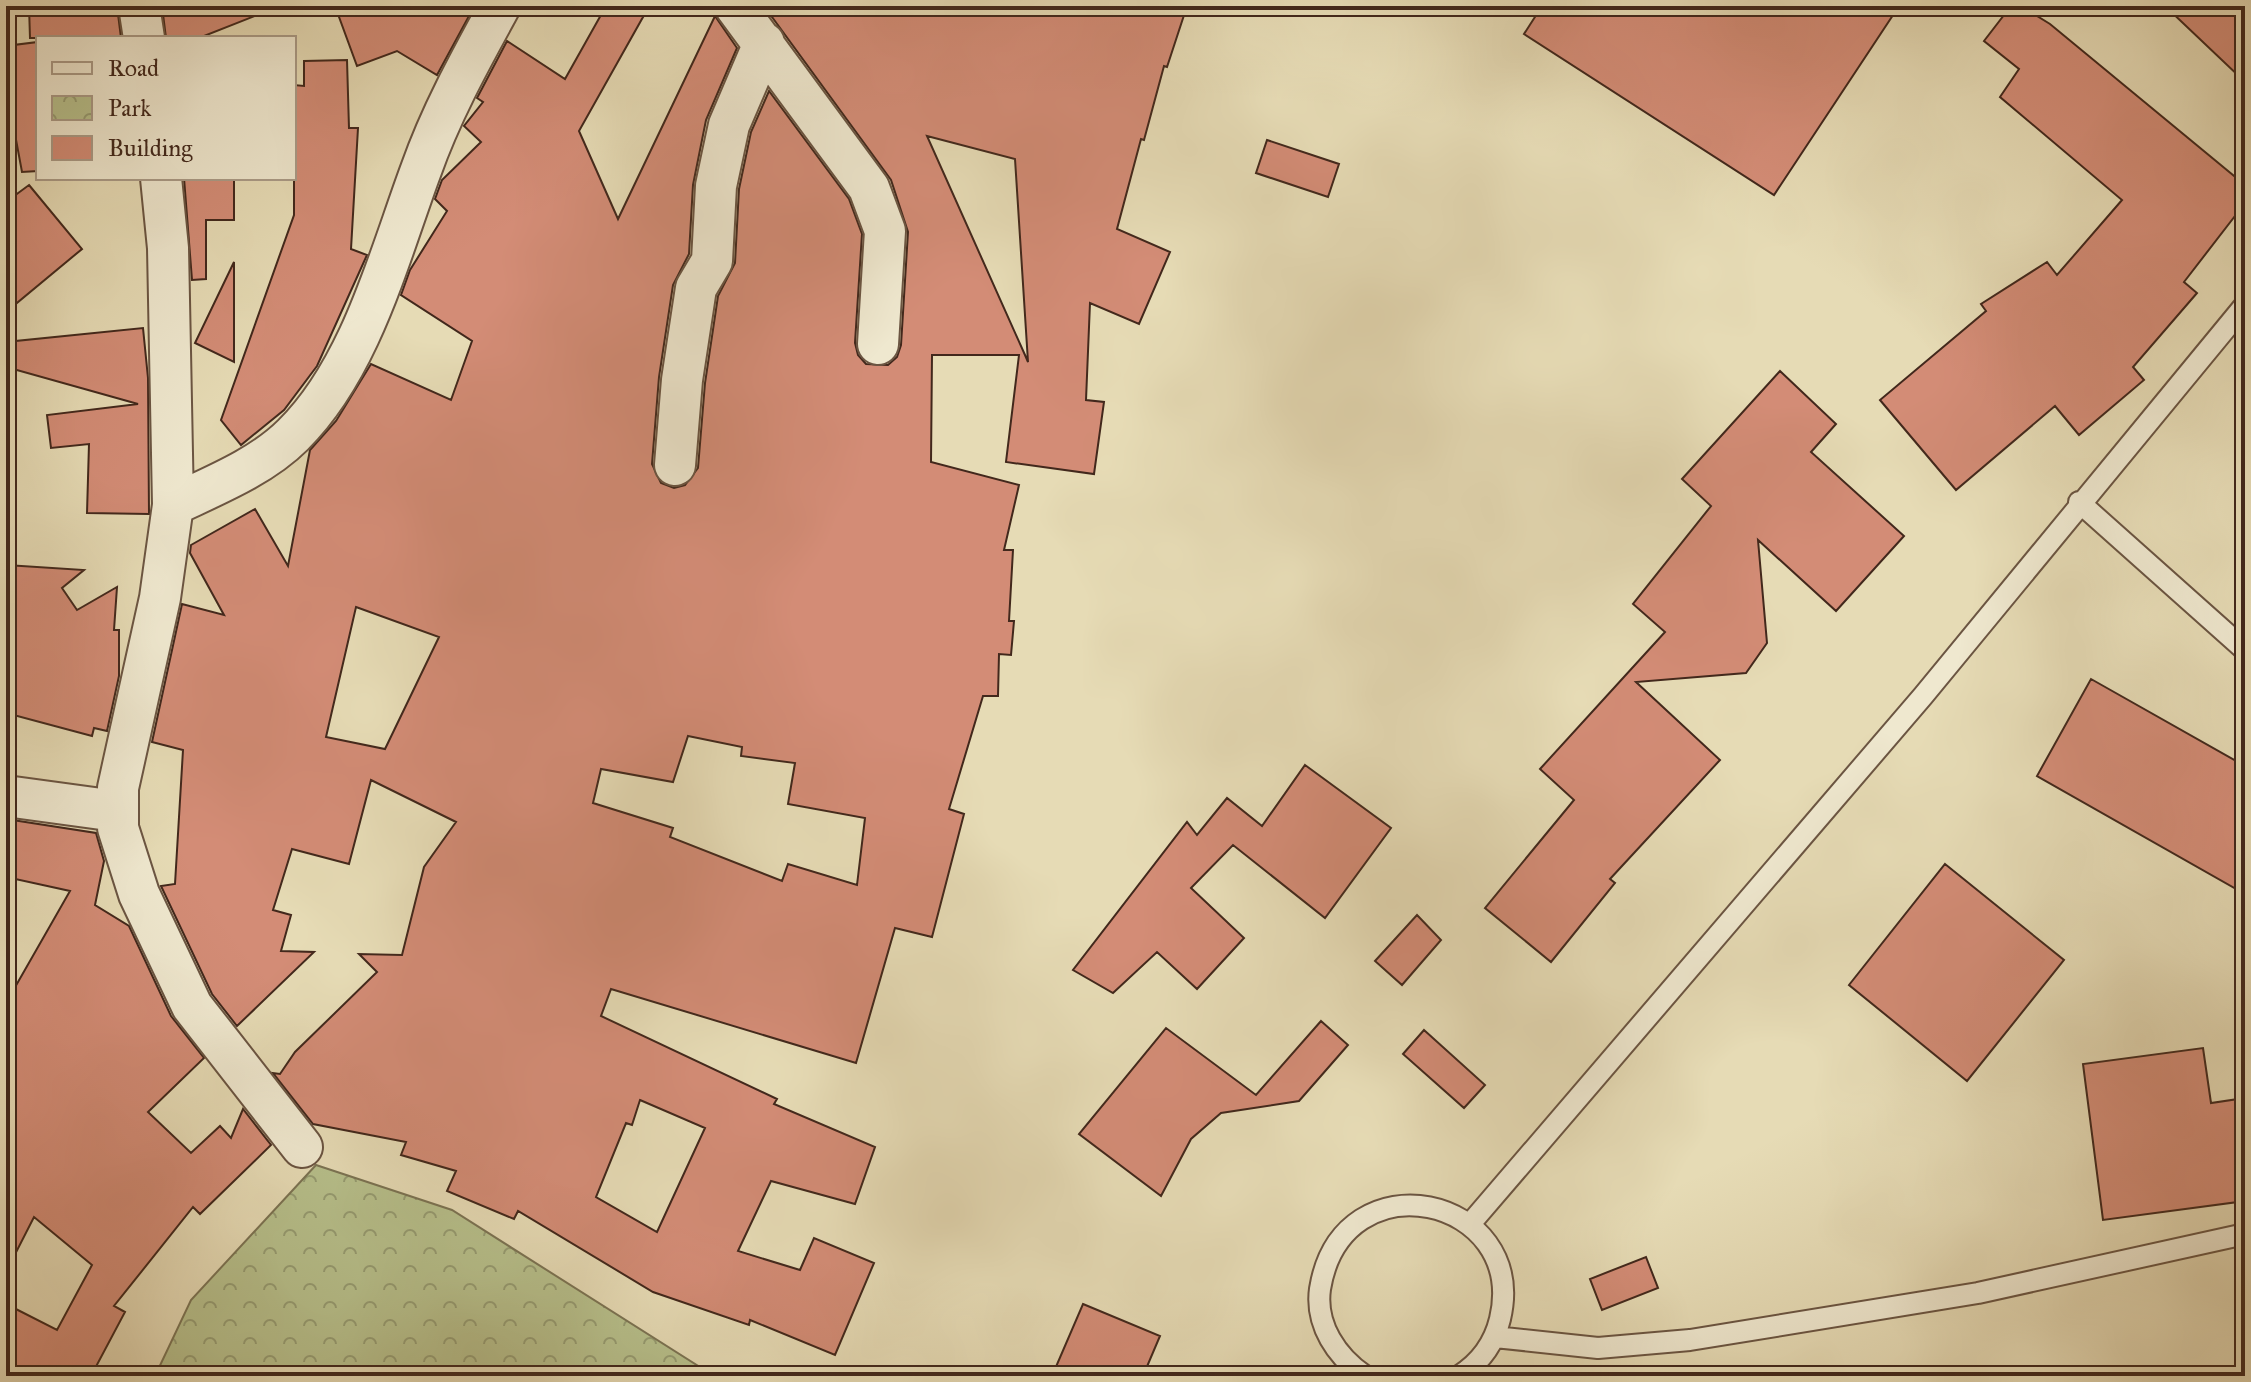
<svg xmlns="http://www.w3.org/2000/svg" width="2251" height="1382" font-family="'IM FELL Great Primer',serif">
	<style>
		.park { fill: url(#park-crowns); stroke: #7c7454; stroke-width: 2 }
		.building { fill: #d38c76; stroke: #42281c; stroke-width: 2; fill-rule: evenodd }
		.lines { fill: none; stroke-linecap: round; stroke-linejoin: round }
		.lane-casing { stroke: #6b5542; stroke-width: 24 }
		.street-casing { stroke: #6b5542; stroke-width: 44 }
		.lane { stroke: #efe8cf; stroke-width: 20 }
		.street { stroke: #efe8cf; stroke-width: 40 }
	</style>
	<defs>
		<pattern id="park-crowns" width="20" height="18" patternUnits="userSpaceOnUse" patternTransform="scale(2)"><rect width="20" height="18" fill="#b7c08c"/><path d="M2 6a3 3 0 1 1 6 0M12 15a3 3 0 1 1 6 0" fill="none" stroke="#969c72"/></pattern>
	</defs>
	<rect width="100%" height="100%" fill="#e6dbb5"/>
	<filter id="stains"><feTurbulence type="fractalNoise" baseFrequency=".0025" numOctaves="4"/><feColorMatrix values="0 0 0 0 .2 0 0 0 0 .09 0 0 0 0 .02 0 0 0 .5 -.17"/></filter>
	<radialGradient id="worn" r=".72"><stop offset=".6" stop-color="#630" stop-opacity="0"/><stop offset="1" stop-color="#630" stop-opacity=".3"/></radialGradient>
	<path class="park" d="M 316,1165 L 452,1210 L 714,1376 L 155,1376 L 191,1300 Z"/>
	<path class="building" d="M 29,6 L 117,6 L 121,38 L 30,38 Z
		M 162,6 L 280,6 L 199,38 L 166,38 Z
		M 335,6 L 454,6 L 469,16 L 437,75 L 397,51 L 357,66 Z
		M 606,6 L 624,6 L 643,17 L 579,131 L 618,219 L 715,16 L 737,48 L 706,120 L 693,185 L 689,254 L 673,285 L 659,377 L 652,464 L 661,483 L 674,488 L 685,485 L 698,468 L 705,383 L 718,296 L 735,263 L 739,189 L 751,132 L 769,91 L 849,199 L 862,234 L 855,343 L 858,355 L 866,364 L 888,365 L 897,357 L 901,345 L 908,232 L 891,180 L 764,6 L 1187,6 L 1167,67 L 1164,66 L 1144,140 L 1141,139 L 1117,229 L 1170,252 L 1139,324 L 1090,303 L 1086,400 L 1104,402 L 1094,474 L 1006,462 L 1019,355 L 932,355 L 931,462 L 1019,485 L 1004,550 L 1013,550 L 1009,621 L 1014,621 L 1011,655 L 999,654 L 998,696 L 983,696 L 949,809 L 964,814 L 932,937 L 895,928 L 856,1063 L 611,989 L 601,1016 L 777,1099 L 774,1104 L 875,1147 L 855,1204 L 771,1181 L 738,1251 L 800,1270 L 814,1238 L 874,1263 L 835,1355 L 750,1320 L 749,1325 L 653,1292 L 518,1211 L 514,1219 L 447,1191 L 456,1171 L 401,1155 L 406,1142 L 313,1124 L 273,1073 L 280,1074 L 295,1052 L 377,972 L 359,954 L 402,955 L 424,867 L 456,822 L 371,780 L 349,864 L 292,849 L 273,910 L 291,915 L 281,951 L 314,952 L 237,1026 L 212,994 L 161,886 L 175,884 L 183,750 L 152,742 L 182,604 L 224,615 L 190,553 L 191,545 L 255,509 L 288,566 L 310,450 L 336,421 L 371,364 L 451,400 L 472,341 L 401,295 L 410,270 L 447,211 L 435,199 L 442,180 L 481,142 L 464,126 L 483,102 L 477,98 L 507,41 L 565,79 ZM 927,136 L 1015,159 L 1028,362 L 1025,355 ZM 356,607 L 439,637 L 385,749 L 326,737 ZM 688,736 L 742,747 L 741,756 L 795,763 L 788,804 L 865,818 L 857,885 L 788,864 L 782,881 L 670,837 L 673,828 L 593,803 L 601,769 L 673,782 ZM 640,1100 L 705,1128 L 657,1232 L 596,1197 L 626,1123 L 632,1125 Z
		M 1542,6 L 1899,6 L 1774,195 L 1524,34 Z
		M 2011,6 L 2021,6 L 2050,24 L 2245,185 L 2245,203 L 2184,282 L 2197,293 L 2133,367 L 2144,380 L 2079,435 L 2055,406 L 1956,490 L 1880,400 L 1986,311 L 1981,304 L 2047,262 L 2057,275 L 2122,200 L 2000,97 L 2019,69 L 1984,41 Z
		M 2165,6 L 2245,6 L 2245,82 Z
		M 38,42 L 38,171 L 22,172 L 6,86 L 6,46 Z
		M 347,60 L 349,128 L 358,128 L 351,249 L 367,255 L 317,366 L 284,410 L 241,445 L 221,420 L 294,215 L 294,85 L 304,86 L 304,61 Z
		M 1267,140 L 1339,164 L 1328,197 L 1256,173 Z
		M 184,178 L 234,178 L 234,220 L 206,220 L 206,279 L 192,280 Z
		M 29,185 L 82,249 L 6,312 L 6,202 Z
		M 234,262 L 234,362 L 195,343 Z
		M 143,328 L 148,378 L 149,514 L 87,513 L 89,444 L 51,448 L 47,415 L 138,404 L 6,367 L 6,342 Z
		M 1780,371 L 1836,424 L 1811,452 L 1904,536 L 1836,611 L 1758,540 L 1767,643 L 1746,673 L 1636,682 L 1720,760 L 1610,879 L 1615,883 L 1551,962 L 1485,908 L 1574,800 L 1540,769 L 1665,632 L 1633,604 L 1711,506 L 1682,479 Z
		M 6,565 L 84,570 L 62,588 L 77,610 L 117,587 L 114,630 L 119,630 L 119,676 L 107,731 L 94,728 L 92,736 L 6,713 Z
		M 2091,679 L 2245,766 L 2245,894 L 2037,776 Z
		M 1305,765 L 1391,828 L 1325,918 L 1233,845 L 1191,888 L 1244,938 L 1197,989 L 1157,952 L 1113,993 L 1073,970 L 1187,822 L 1197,835 L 1227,798 L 1262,826 Z
		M 6,819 L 96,833 L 104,861 L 95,905 L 129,926 L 171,1016 L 204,1058 L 148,1112 L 191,1153 L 220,1126 L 231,1138 L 243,1109 L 271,1145 L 200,1214 L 193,1207 L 114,1306 L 125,1312 L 91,1376 L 6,1376 L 6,1304 L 57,1330 L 92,1265 L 34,1217 L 6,1272 L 6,1003 L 70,891 L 6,877 Z
		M 1945,864 L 2064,960 L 1967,1081 L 1849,985 Z
		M 1417,915 L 1441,940 L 1402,985 L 1375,961 Z
		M 1321,1021 L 1348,1045 L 1299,1101 L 1221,1113 L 1191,1139 L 1161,1196 L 1079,1134 L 1166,1028 L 1256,1095 Z
		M 1424,1030 L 1485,1085 L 1464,1108 L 1403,1054 Z
		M 2203,1048 L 2211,1103 L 2245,1098 L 2245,1201 L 2103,1220 L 2083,1064 Z
		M 1646,1257 L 1658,1288 L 1602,1310 L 1590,1279 Z
		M 1083,1304 L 1160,1336 L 1143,1376 L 1052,1376 Z"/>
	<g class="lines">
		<defs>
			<path id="lane" d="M 2079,502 L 2245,650
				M 1470,1224 L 1923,696 L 2245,305
				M 1495,1337 L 1598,1348 L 1690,1340 L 1978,1293 L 2245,1234
				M 1365,1376 C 1337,1357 1315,1325 1320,1289 C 1342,1154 1529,1196 1500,1319 C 1494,1344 1481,1362 1459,1376"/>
			<path id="street" d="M 139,6 L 144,38
				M 735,6 L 869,188 L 885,231 L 878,344
				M 161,178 L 168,248 L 173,505 L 160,598 L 118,788 L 118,828 L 139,894 L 192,1006 L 302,1147
				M 675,465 L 682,380 L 696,288 L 712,261 L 716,186 L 729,125 L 764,43
				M 173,505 C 213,486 261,467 293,435 C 361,368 389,256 421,170 C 441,113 471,59 500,6
				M 6,796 L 116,811"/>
		</defs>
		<use href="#lane" class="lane-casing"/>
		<use href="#street" class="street-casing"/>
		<use href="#lane" class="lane"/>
		<use href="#street" class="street"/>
	</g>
	<rect width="2251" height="1382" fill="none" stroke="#e6dbb5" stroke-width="32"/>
	<rect x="8" y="8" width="2235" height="1366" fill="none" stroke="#42281c" stroke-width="4"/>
	<rect x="16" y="16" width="2219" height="1350" fill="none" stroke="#42281c" stroke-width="2"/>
	<rect x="36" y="36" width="260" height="144" fill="#efe8cf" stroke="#aa9b87" stroke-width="2"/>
	<rect x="52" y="62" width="40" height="12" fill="#efe8cf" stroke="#aa9b87" stroke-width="2"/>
	<text x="108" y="76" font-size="24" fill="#42281c">Road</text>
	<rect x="52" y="96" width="40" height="24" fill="url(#park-crowns)" stroke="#aa9b87" stroke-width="2"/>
	<text x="108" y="116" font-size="24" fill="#42281c">Park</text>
	<rect x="52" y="136" width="40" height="24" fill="#d38c76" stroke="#aa9b87" stroke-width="2"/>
	<text x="108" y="156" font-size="24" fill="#42281c">Building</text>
	<rect width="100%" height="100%" filter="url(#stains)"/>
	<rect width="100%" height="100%" fill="url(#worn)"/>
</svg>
